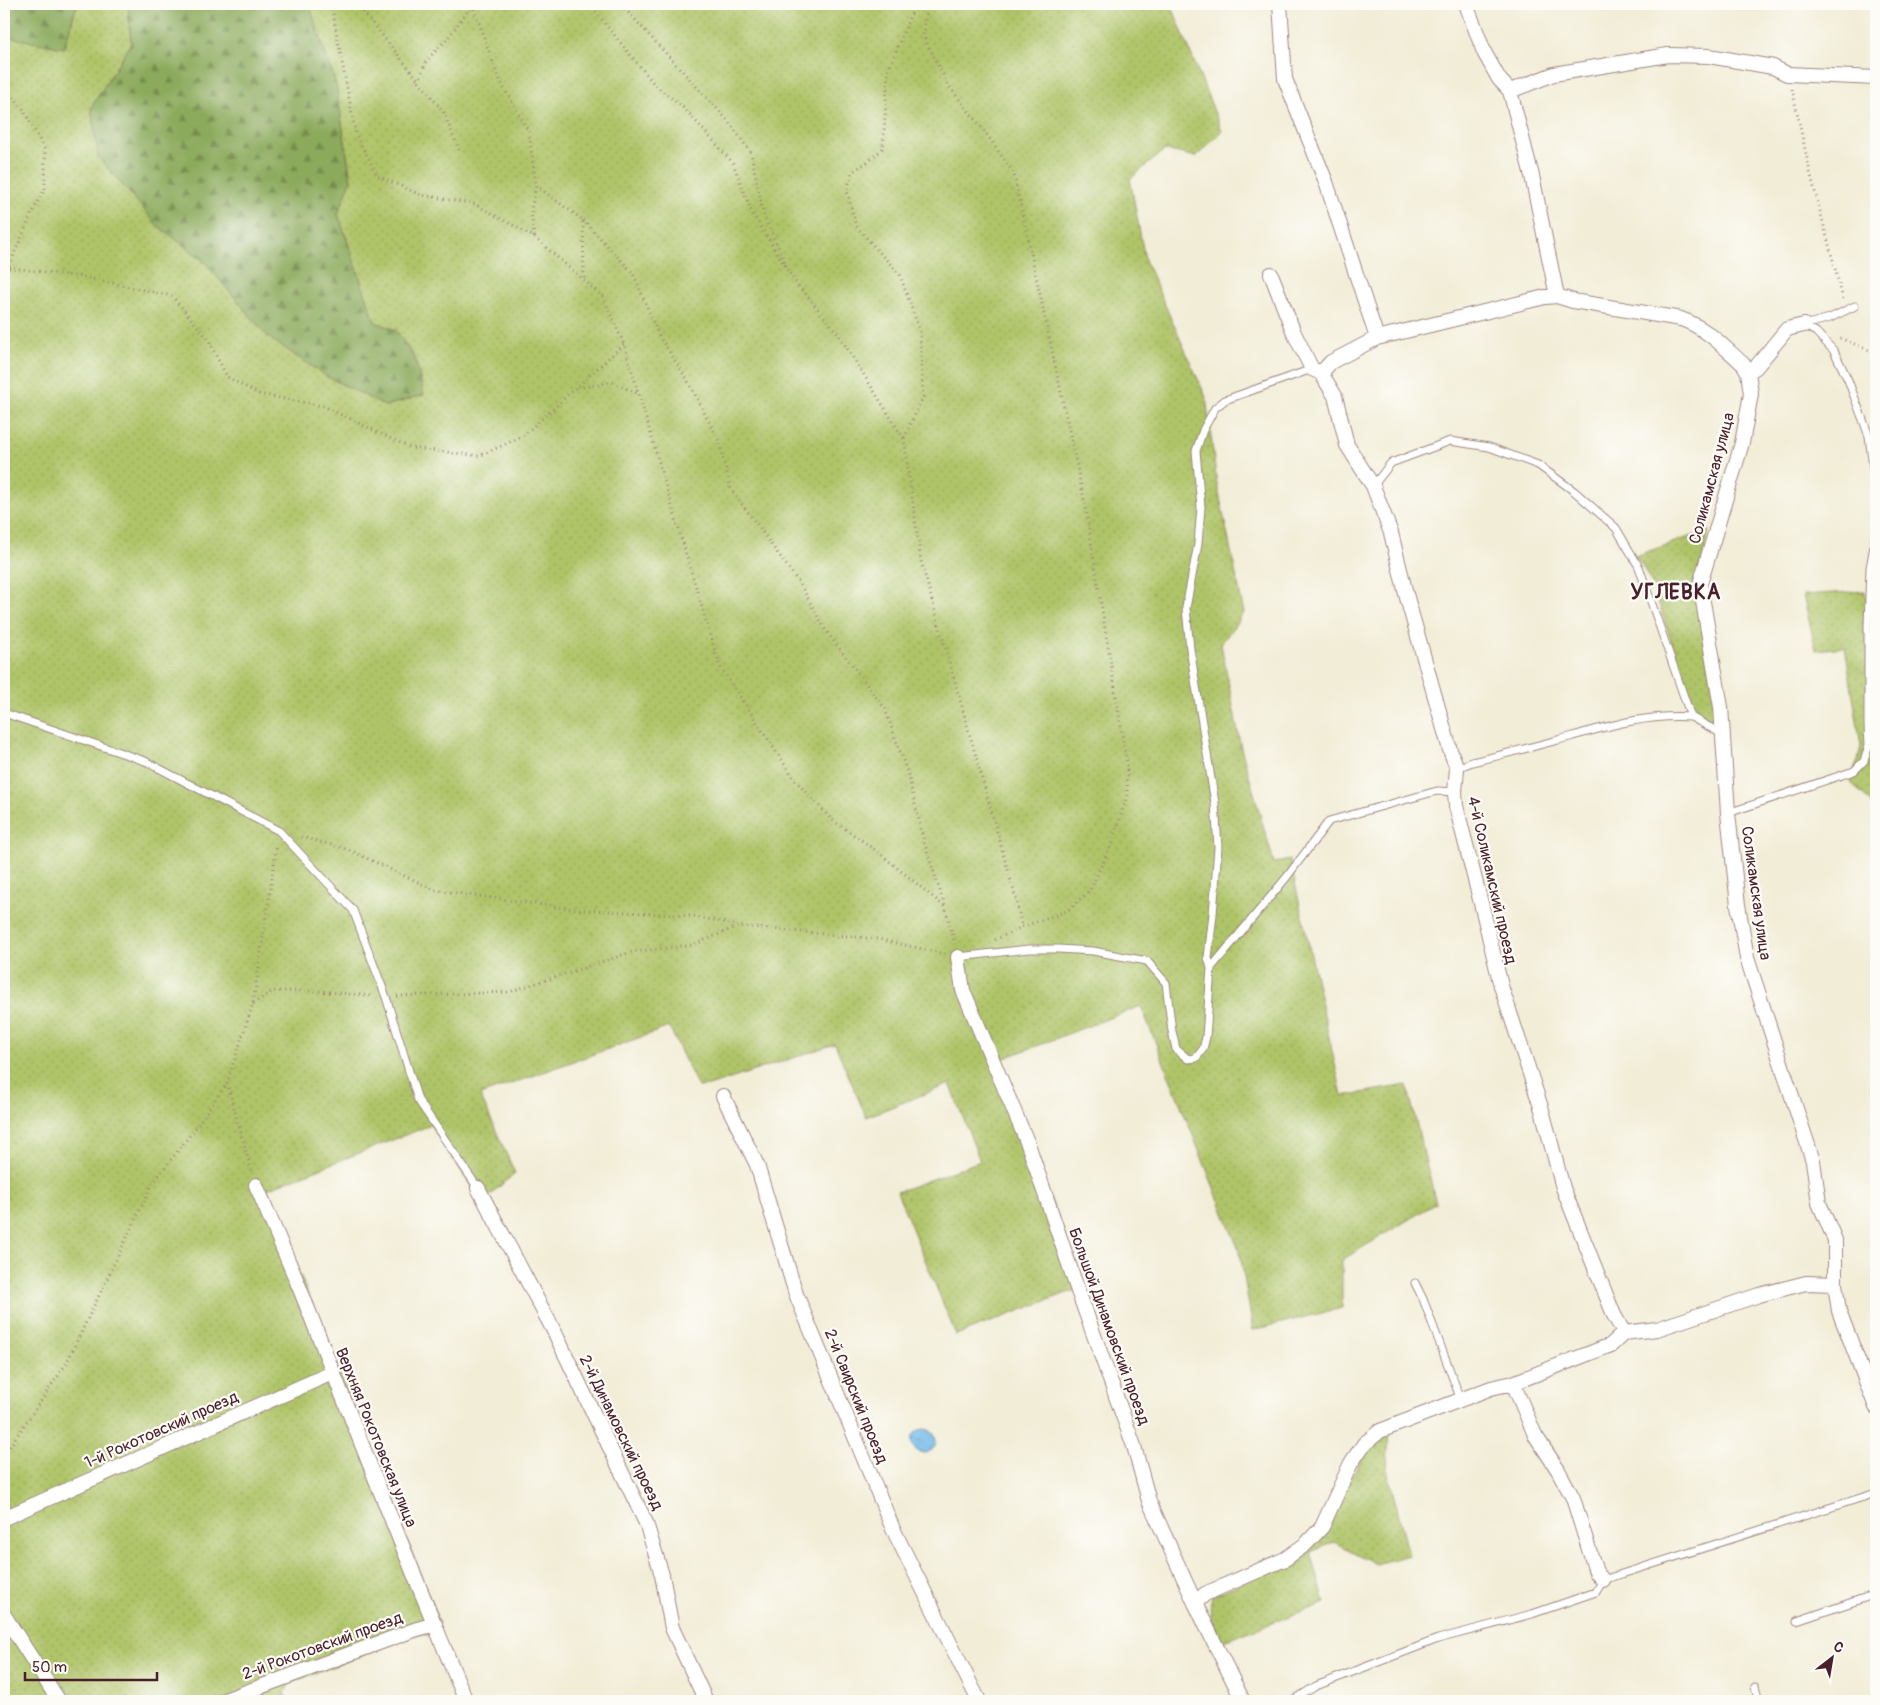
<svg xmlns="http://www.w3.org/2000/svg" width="1880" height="1705" font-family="Pangolin,sans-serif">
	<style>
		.grass { fill: url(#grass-dots); stroke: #7c724a }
		.forest { fill: url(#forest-firs); stroke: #6a6444 }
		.water { fill: url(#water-ripples); stroke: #5d6c8a }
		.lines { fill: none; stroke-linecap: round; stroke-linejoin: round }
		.lane-casing { stroke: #9e8681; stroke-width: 9 }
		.street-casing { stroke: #9e8681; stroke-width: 16 }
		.path { stroke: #9e8681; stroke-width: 3; stroke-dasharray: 1 4; stroke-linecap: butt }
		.lane { stroke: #fff; stroke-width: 7 }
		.street { stroke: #fff; stroke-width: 14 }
		.labels { text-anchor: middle; stroke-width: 4.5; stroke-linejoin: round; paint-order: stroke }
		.street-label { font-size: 16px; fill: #4a1f2b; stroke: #fdfcf7 }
		.district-label { font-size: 21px; font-weight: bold; letter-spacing: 1px; fill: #4a1f2b; stroke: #fdfcf7 }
	</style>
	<defs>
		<pattern id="grass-dots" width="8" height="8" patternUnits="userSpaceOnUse" patternTransform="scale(1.25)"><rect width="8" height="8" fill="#afc468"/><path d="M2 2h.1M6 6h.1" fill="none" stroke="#98a85a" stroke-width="1.8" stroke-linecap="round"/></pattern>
		<pattern id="forest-firs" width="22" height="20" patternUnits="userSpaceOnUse" patternTransform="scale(1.25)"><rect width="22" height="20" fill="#8baa5c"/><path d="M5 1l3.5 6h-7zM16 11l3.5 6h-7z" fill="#748a4c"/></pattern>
		<pattern id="water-ripples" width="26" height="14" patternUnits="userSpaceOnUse" patternTransform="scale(1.25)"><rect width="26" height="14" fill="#70b8e8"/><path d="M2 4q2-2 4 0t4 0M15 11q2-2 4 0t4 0" fill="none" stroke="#5e95bc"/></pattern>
	</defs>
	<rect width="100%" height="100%" fill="#fdfcf7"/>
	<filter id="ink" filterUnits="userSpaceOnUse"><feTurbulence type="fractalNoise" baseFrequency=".02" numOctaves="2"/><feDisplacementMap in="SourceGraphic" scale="10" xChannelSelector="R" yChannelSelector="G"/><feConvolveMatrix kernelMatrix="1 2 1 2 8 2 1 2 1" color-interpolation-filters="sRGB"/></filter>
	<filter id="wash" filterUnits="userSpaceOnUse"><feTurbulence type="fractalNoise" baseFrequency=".0096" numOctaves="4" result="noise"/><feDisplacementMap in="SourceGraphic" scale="20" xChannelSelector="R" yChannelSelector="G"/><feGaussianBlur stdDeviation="1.12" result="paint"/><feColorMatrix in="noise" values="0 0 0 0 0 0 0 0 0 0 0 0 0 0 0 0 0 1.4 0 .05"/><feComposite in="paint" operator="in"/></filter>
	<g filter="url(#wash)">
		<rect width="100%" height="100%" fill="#f2edd7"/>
		<path class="grass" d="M 77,4 L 128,4 L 131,43 L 91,108 L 158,226 L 204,261 L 268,337 L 326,376 L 386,406 L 424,395 L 415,359 L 396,330 L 375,322 L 338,214 L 351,180 L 336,85 L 309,4 L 1171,4 L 1222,131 L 1196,157 L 1165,150 L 1130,179 L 1145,260 L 1206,397 L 1217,484 L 1244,613 L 1221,644 L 1241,748 L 1274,863 L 1290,860 L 1342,1096 L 1407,1085 L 1436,1203 L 1342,1260 L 1342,1308 L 1253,1330 L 1240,1253 L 1141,1006 L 997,1061 L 1085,1288 L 1067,1293 L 956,1335 L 897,1192 L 980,1161 L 950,1084 L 866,1117 L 835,1044 L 709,1086 L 698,1087 L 669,1027 L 480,1095 L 515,1173 L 489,1196 L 476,1194 L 431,1125 L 267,1189 C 322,1335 384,1478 439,1624 L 428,1635 L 417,1634 L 290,1683 L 284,1693 L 287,1701 L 4,1701 L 4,36 L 64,48 Z
			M 1709,530 L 1696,583 L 1717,720 L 1710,722 L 1699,714 L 1689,696 L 1654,588 L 1642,565 L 1635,556 Z
			M 1865,591 L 1876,659 L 1876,809 L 1850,781 L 1858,760 L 1861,746 L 1845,647 L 1816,650 L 1803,595 Z
			M 1389,1432 L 1387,1469 L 1409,1555 L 1376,1564 L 1334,1542 L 1311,1552 L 1325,1603 L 1221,1642 C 1214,1626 1207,1614 1212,1596 L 1287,1562 L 1338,1502 L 1367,1448 Z"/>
		<path class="forest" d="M 4,4 L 77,4 L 64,48 L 4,36 Z
			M 128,4 L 309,4 L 336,85 L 351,180 L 338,214 L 375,322 L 396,330 L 415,359 L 424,395 L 385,406 L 326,376 L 268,337 L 204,261 L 158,226 L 98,157 L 91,108 L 131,43 Z"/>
		<path class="water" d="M912 1441a12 12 0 1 1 24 0a12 12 0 1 1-24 0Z"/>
	</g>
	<g filter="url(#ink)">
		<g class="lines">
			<defs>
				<path id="lane" d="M 1855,306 L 1830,318 L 1804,325 L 1816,332 L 1834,351 L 1848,380 L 1869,436 L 1876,491
					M 1373,486 L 1391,463 L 1450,441 L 1489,447 L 1538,465 L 1574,491 L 1616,528 L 1639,567 L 1691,717 L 1722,734
					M 4,713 L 145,761 L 279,831 L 353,910 L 386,997 L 418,1100 L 478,1188
					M 1457,768 L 1472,762 C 1506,754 1539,745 1573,736 C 1611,725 1650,714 1691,717
					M 1728,813 L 1854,771 L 1864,761 L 1869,745 L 1868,724 L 1868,626 L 1870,568 L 1876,534
					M 958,957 L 1029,949 L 1058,949 L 1093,951 L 1147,961 L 1166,983 L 1172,1031 L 1176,1049 L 1188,1059 L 1196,1058 L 1203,1049 L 1206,1037 L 1211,968 L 1286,878 L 1329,821 L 1437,791 L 1455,792
					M 1211,968 L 1208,958 L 1213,914 L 1218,847 L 1215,803 L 1190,649 L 1186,608 L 1198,544 L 1201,507 L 1196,451 L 1203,430 L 1215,408 L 1225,400 L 1312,369
					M 1415,1283 L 1423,1299 L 1461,1400
					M 1797,1621 L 1876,1594
					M 1755,1687 L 1759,1701
					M 1292,1701 L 1316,1686 L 1438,1639 L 1532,1614 L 1596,1592 L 1603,1580 L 1876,1493"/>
				<path id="street" d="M 1280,4 L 1285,79 L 1326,182 L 1377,338
					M 1466,4 L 1484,52 L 1499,79 L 1510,91 L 1532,176 L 1557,296
					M 1510,91 L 1554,74 L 1668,55 L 1709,56 L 1773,67 L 1787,74 L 1876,78
					M 1271,274 L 1294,333 L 1312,369 L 1321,373 L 1335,396 L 1347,445 L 1373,486 L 1391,533 L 1406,594 L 1450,750 L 1457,768 L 1455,792 L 1456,806 L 1483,911 L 1501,986 L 1542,1110 L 1563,1188 L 1614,1315 L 1624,1333
					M 1748,372 L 1756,367 L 1787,329 L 1804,325
					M 1321,373 L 1331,362 L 1377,338 L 1545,297 L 1557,296 L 1573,301 L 1681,319 C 1707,328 1724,347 1744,365 L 1748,372 L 1751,394 L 1742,443 L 1700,584 L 1721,707 L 1728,813 L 1738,905 L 1747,958 L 1813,1161 L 1819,1203 L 1835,1240 L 1835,1284 L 1839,1311 L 1876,1407
					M 958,957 L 963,990 L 1028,1144 L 1078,1291 L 1134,1446 L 1149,1501 L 1195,1603 L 1243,1701
					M 723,1096 L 757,1165 L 796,1294 L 893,1529 L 979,1701
					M 256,1185 L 298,1284 L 395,1528 L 466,1701
					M 478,1188 L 555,1333 L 646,1523 L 662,1575 L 672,1628 L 706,1701
					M 1513,1383 L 1535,1435 L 1558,1470 L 1573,1498 L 1596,1572 L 1603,1580
					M 4,1518 L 332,1373
					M 1195,1603 L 1205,1594 L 1285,1559 L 1306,1544 L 1322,1527 L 1351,1463 L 1364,1444 L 1380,1431 L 1491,1388 L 1513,1383 L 1611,1345 L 1624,1333 L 1657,1329 L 1759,1295 L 1806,1283 L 1835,1284
					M 4,1615 L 59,1701
					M 222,1701 L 414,1630 L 435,1624"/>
			</defs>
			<use href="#lane" class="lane-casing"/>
			<use href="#street" class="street-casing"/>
			<path class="path" d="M 331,4 L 356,135 L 378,176 L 421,195 L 475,204 L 534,237 L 603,297 L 624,344 L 719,665 L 795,780 L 831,819 L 878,852 L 945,907 L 955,944
				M 357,4 L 419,81
				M 472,4 L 499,79 L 529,132 L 536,186 L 583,220 L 584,280
				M 589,4 L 655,85 L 685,109 L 733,163 L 751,211 L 793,279 L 837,332 L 904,439 L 921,561 L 1016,899 L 1022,927
				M 623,4 L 626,10 L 730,123 L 751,153 L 763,213 L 787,267
				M 927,4 L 923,35 L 948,85 L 988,136 L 1014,174 L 1085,504 L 1127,764 L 1127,796 L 1110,848 L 1090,890 L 1067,911 L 1022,927 L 995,940
				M 4,85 L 23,109 L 45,150 L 45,189 L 32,213 L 8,268 L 4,271
				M 1792,89 L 1810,172 L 1843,299
				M 459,150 L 443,111 L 419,81 L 426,61 L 448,38 L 472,5
				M 583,220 L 633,273 L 659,336 L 687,379 L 719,441 L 731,489 L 800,584 L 824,628 L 885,709 L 908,774 L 924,842 L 945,906
				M 534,237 L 531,210 L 536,186
				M 4,267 L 84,277 L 172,296 L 208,339 L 227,377 L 259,394 L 323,406 L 411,448 L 479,456 L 523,436 L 624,344
				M 1840,338 L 1876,353
				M 578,388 L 611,382 L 639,394
				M 904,438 L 923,397 L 920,332 L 900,275 L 856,226 L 847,191 L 852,172 L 869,161 L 883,148 L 888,71 L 910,16 L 918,4
				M 301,837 L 347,849 L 435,890 L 573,909 L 693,916 L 738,925
				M 397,996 L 509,992 L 632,952 L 693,945 L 739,926 L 878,939 L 945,954
				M 253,1004 L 273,991 L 318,991 L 373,996
				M 227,1083 L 252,1173
				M 4,1455 L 66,1364 L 153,1183 L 197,1126 L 227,1083 L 253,1004 L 277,845"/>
			<use href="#lane" class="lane"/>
			<use href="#street" class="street"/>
		</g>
	</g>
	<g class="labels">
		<g class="street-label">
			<text transform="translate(1711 478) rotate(-75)" y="6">Соликамская улица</text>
			<text transform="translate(1493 880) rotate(77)" y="6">4-й Соликамский проезд</text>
			<text transform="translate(1757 893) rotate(82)" y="6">Соликамская улица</text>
			<text transform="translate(1110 1326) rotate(70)" y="6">Большой Динамовский проезд</text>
			<text transform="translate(857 1396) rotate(68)" y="6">2-й Свирский проезд</text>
			<text transform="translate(161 1429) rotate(-24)" y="6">1-й Рокотовский проезд</text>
			<text transform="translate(622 1432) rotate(64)" y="6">2-й Динамовский проезд</text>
			<text transform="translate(377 1437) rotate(68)" y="6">Верхняя Рокотовская улица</text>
			<text transform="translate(322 1645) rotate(-20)" y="6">2-й Рокотовский проезд</text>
		</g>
		<g class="district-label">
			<text x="1676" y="599">УГЛЕВКА</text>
		</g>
	</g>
	<rect width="1880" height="1705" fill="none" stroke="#fdfcf7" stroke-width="20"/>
	<g transform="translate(1832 1658) rotate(31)" stroke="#fdfcf7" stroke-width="4" paint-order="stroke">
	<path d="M0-4L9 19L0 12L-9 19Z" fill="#4a1f2b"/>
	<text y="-8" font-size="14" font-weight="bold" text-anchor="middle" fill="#4a1f2b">С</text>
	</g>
	<path d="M25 1672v8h132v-8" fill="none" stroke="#4a1f2b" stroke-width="2.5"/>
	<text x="32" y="1672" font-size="15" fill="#4a1f2b" stroke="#fdfcf7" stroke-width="4" paint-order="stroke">50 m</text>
</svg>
